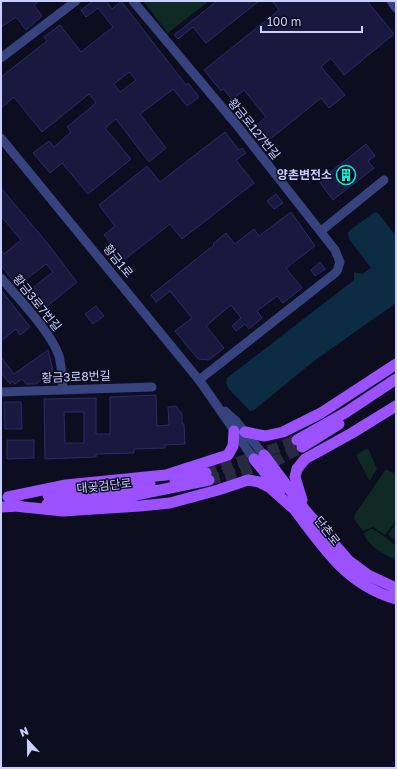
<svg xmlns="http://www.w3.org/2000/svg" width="397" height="769" font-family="'Golos Text','Noto Sans KR',sans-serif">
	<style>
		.green { fill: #0f2923 }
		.water { fill: #0c2c43 }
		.building { fill: #19183f; stroke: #2b2b6b; fill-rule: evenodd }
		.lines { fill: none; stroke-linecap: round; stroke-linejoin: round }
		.major-tunnel { stroke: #282a41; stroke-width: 11; stroke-dasharray: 11 5.5; stroke-linecap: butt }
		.minor { stroke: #37437e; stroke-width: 9 }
		.major { stroke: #9b52fe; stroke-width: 11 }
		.labels { text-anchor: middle; stroke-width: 3; stroke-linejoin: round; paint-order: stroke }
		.street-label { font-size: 12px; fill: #cacfff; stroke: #0c0d1f }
		.poi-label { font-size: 12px; font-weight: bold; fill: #cacfff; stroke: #0c0d1f; text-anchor: end }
	</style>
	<rect width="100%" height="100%" fill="#0c0d1f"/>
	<path class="green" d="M 143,1 L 209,1 L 168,33 Z
		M 366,449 L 369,450 L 377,469 L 370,480 L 369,480 L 356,455 Z
		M 386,469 L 396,475 L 396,521 L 385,535 L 373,527 L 363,531 L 354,519 L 355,514 Z
		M 396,523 L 396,542 L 388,534 Z
		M 371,529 L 373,529 L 396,545 L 396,560 C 385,555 367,546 364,533 Z"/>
	<path class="water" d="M 375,212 L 378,213 L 396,236 L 396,303 L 314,361 L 254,410 L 250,411 L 228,388 L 226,383 L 227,378 L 354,280 L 354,273 L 355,272 L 362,274 L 371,268 L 349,239 L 348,233 L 350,230 Z"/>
	<path class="building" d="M 1,1 L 39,1 L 34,5 L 42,16 L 26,30 L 16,17 L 1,27 Z
		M 93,1 L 106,1 L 112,9 L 121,1 L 186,85 L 188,83 L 199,97 L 187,106 L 173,89 L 140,114 L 166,148 L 149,162 L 116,119 L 105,128 L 131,159 L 88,194 L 62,163 L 50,173 L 33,153 L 49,141 L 54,147 L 71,132 L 67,127 L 96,103 L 89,94 L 42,132 L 14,97 L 1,108 L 1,77 L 47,41 L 44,37 L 60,25 L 81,52 L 113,27 L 98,8 L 86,17 L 81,10 ZM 129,72 L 136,80 L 120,92 L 114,84 Z
		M 217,1 L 259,1 L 206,43 L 193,27 L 178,39 L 174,35 Z
		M 272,1 L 367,1 L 394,34 L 344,75 L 331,58 L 321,67 L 345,95 L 329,108 L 321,98 L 264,144 L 252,129 L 266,117 L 244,90 L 232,100 L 224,89 L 221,91 L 204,70 L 279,10 Z
		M 225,132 L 239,150 L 242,148 L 246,153 L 236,160 L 254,183 L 182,239 L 170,224 L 125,259 L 104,235 L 115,226 L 99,205 L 147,166 L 160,182 Z
		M 366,144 L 375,156 L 368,161 L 374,168 L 333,200 L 319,181 Z
		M 1,188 L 48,244 L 77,282 L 46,307 L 35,294 L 30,299 L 26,293 L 53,272 L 46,264 L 17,286 L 1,265 L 1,250 L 4,254 L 21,240 L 1,216 Z
		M 276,194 L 283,203 L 274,209 L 267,201 Z
		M 291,212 L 315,246 L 286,268 L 302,288 L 283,303 L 277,296 L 257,311 L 262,318 L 249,329 L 245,324 L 236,331 L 232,326 L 241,318 L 231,305 L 206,326 L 224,348 L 209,360 L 198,359 L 175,331 L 192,318 L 170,291 L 156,302 L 151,295 L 214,245 L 213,244 L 226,233 L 235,244 L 254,229 L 259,236 Z
		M 320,262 L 325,269 L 315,276 L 311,270 Z
		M 1,290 L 30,327 L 20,335 L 16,329 L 1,341 Z
		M 96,306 L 104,316 L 93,324 L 85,314 Z
		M 48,350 L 53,371 L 36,384 L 26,384 L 22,379 L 15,384 L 12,381 L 10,384 L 1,373 L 1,357 L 14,374 Z
		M 156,395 L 157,426 L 169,425 L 168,407 L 176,406 L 182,414 L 182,424 L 184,424 L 185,444 L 165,445 L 165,448 L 134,449 L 134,453 L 96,454 L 96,457 L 45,459 L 44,399 L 96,398 L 96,434 L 110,434 L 110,397 ZM 64,412 L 84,412 L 84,443 L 65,443 Z
		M 4,402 L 21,402 L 22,429 L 5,429 Z
		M 7,440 L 34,440 L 34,458 L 7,459 Z"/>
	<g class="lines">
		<path class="major-tunnel" d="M 206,473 L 248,459 L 297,440
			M 209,480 L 250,469 L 280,459 L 302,447"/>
		<path class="minor" d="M 133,1 L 236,124 L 335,250 L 340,262 L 337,271 L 334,274 L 199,380
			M 391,1 L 396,8
			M 1,58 L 76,1
			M 1,138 L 199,380 C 218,406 235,433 254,459
			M 321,231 L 384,180
			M 1,278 C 18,298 51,332 59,356 C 62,367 62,379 63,390
			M 1,392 L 152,387
			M 225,411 L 236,421 L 264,455"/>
		<path class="major" d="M 245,432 L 265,436 L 283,432 L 321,413 L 396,364
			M 297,440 L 345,413 L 396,379
			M 302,447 L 339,424
			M 264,455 L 305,510 L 349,561 L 368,575 L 396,588
			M 254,459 L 280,491
			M 175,480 L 206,473
			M 48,495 L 102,491 L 150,484
			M 8,497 L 66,485 L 166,475 L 228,455 L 233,446 L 234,431
			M 302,500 L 295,477 L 297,469 L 305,459 L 352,433 L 396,406
			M 47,504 L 121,498 L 209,480
			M 291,505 C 322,545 344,584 396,599
			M 14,506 L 63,511 L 140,506 L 170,503 L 218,490 L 248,480 L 259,482 L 269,487 L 295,510
			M 1,507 L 20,506"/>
	</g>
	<defs>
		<symbol id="building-ring" viewBox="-11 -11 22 22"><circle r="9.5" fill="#0c0d1f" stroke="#02f3db" stroke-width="1.5"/><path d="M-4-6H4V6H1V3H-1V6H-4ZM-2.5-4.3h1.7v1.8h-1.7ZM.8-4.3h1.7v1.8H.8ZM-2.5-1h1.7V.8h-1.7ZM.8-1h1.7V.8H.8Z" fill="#02f3db"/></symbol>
	</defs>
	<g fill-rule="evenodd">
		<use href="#building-ring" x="335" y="164" width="22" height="22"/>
	</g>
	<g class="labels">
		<g class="street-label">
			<text transform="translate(254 129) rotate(51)" y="4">황금로127번길</text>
			<text transform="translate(118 261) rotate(51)" y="4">황금1로</text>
			<text transform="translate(37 303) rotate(51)" y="4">황금3로7번길</text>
			<text transform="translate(76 377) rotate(-2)" y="4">황금3로8번길</text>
			<text transform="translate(104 486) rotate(-6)" y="4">대곶검단로</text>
			<text transform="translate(327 531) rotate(52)" y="4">단촌로</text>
		</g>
		<g class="poi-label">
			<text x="332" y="179">양촌변전소</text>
		</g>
	</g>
	<rect width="397" height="769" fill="none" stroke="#cacfff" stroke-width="4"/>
	<g transform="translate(28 741) rotate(338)" stroke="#0c0d1f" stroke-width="3" paint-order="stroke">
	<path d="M0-3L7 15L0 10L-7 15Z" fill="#cacfff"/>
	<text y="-6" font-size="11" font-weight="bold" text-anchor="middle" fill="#cacfff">N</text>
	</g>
	<path d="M261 26v6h101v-6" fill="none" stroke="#cacfff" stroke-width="2"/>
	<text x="267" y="26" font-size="12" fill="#cacfff" stroke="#0c0d1f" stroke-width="3" paint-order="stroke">100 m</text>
</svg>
